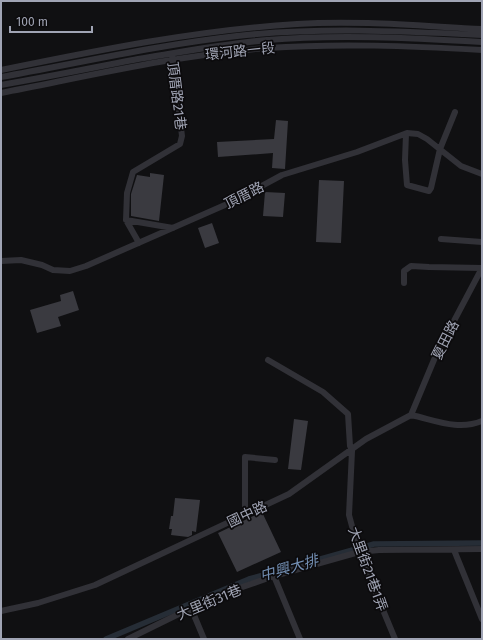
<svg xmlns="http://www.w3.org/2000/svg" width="483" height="640" font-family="'Fira Sans','Noto Sans TC',sans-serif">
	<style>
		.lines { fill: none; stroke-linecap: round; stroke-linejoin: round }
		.canal { stroke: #262d36; stroke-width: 5.5 }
		.building { fill: #3a3a40 }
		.minor { stroke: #313137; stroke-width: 6 }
		.labels { text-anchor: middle; stroke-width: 3.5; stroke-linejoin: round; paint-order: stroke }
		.street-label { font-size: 14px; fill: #a0a4b4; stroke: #0c0b0d }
		.water-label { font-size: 15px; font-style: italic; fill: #738fb3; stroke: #0c0b0d }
	</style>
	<rect width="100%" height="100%" fill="#101012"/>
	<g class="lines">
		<path class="canal" d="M 106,639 L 249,579 L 374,544 L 482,543"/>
	</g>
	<path class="building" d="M 276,120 L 288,121 L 285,169 L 272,168 L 273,153 L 218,157 L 217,142 L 274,139 Z
		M 150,173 L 164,175 L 159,221 L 131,216 L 131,194 L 137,175 L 150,177 Z
		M 319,180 L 344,181 L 341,243 L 316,242 Z
		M 265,192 L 285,193 L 283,217 L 263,216 Z
		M 212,223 L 219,243 L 205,248 L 198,228 Z
		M 73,291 L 79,310 L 58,317 L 61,326 L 37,333 L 30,310 L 61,301 L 60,295 Z
		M 294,419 L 308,421 L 301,470 L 288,469 Z
		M 175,498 L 200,500 L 196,532 L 192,531 L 192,535 L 188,537 L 171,535 L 172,529 L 169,529 L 171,516 L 173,516 Z
		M 262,512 L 281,552 L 237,572 L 218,533 Z"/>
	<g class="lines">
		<path class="minor" d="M 1,70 C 99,50 197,30 297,24 C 358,20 421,26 482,29
			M 1,77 C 79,63 157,45 237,36 C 318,27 400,31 482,35
			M 1,85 C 47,77 92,68 138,59 C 181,52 224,44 267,40 C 338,34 411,38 482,42
			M 1,93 C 89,76 177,55 267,48 C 339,43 410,46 482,50
			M 406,134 L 405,160 L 407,185 L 429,191 L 431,188 L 440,149 L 455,112
			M 126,220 L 173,228
			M 441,239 L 482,242
			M 139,243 L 126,220 L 127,193 L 133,172 L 180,144 L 182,136 L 172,55
			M 1,261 L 21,260 L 42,265 L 53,270 L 70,271 L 86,266 L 234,201 L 282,175 L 357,152 L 407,133 L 418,134 L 427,139 L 461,166 L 482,174
			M 404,283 L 404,271 L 411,266 L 429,267 L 482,268
			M 268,360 L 323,392 L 348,414 L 350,446 L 352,451 L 349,515 L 359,552 L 395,639
			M 411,415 L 436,355 L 482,268
			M 245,515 L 245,457 L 275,460
			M 454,550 L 482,619
			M 274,576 L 300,639
			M 191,608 L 204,639
			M 1,611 L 38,603 L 95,585 L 289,494 L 366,439 L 411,415 C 435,420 458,431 482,421
			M 128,639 L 191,608 L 231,591 L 274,576 L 359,552 L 379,550 L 482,549"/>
	</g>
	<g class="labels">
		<g class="street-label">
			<text transform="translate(240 51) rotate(-6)" y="5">環河路一段</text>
			<text transform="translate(177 96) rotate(83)" y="5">頂厝路21巷</text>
			<text transform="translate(244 195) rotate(-27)" y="5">頂厝路</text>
			<text transform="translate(445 340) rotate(-63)" y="5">夏田路</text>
			<text transform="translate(247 514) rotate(-25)" y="5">國中路</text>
			<text transform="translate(368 569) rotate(70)" y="5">大里街21巷1弄</text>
			<text transform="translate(209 602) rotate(-23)" y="5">大里街31巷</text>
		</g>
		<g class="water-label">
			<text transform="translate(289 568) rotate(-16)" y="5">中興大排</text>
		</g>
	</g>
	<rect width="483" height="640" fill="none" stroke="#a0a4b4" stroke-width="4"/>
	<path d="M10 26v6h82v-6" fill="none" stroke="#a0a4b4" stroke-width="2"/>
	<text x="16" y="26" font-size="12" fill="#a0a4b4" stroke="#0c0b0d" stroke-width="3" paint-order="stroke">100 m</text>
</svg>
